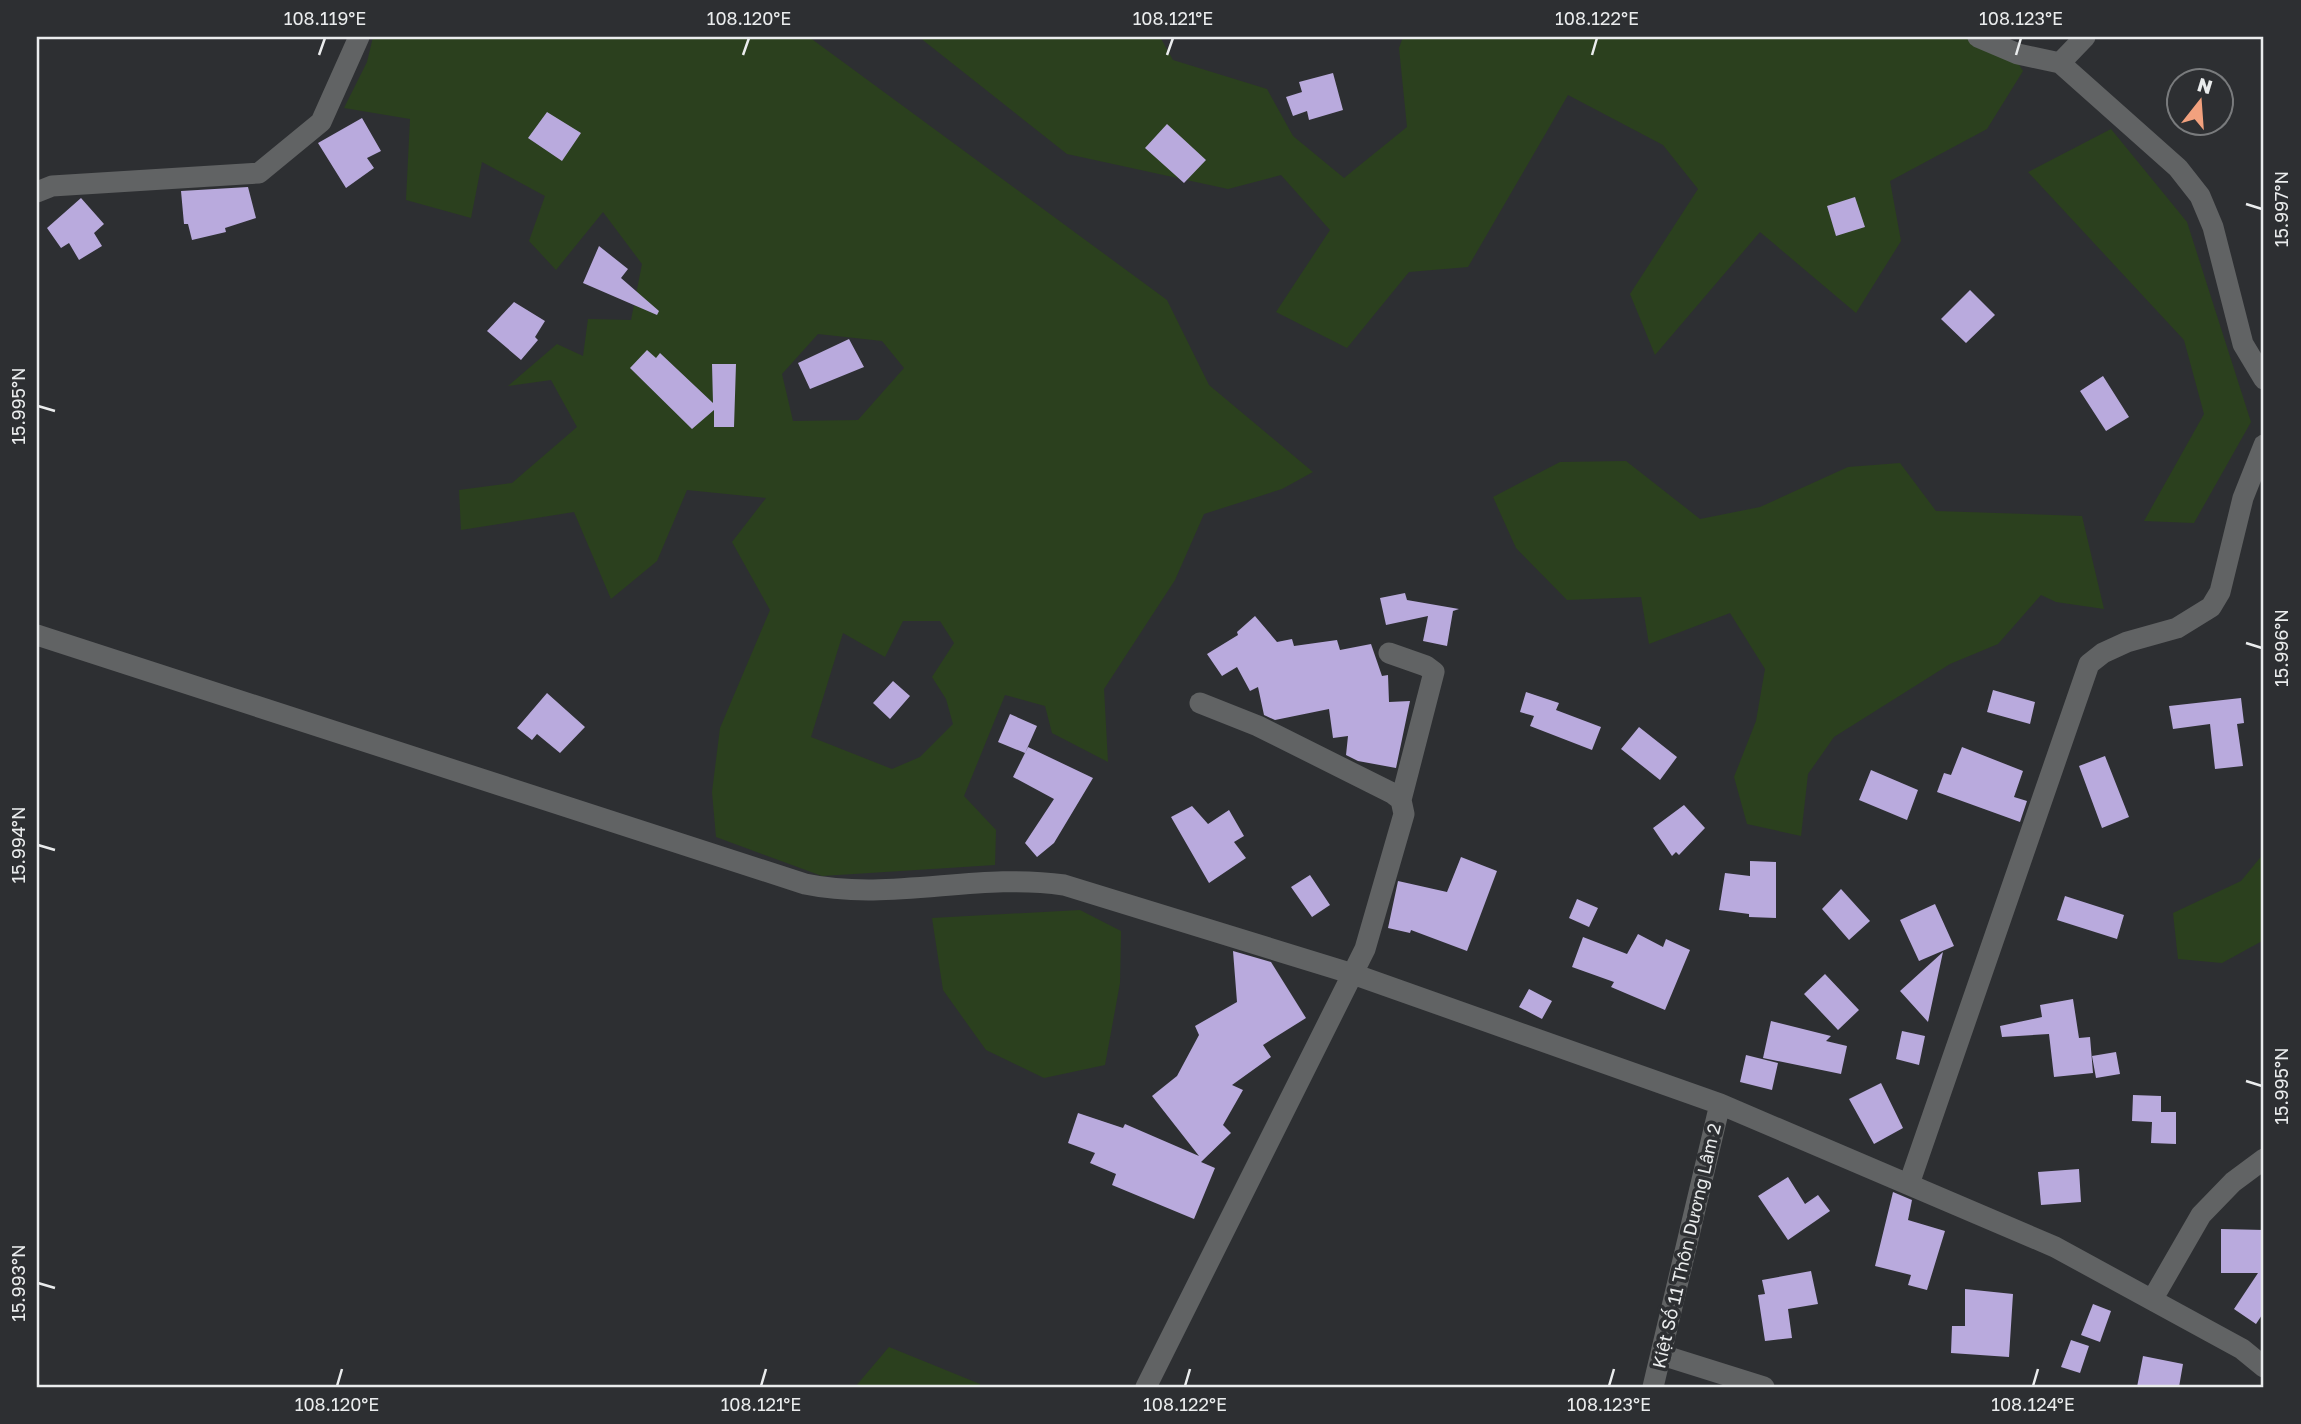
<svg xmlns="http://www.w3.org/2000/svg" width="2301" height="1424" font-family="'Golos Text',sans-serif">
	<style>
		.green { fill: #2b401e; fill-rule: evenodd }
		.building { fill: #b9aadd }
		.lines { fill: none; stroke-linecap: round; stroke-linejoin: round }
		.minor { stroke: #616364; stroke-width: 21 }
		.ticks { fill: none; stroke: #eaeced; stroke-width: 2.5 }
		.labels { text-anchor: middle; stroke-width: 7; stroke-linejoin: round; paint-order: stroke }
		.street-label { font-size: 18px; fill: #eaeced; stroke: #2d2f32 }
		.neatline { fill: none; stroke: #eaeced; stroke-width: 2.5 }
		.ticks-label { font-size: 18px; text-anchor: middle; fill: #eaeced }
	</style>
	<rect width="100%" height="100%" fill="#2d2f32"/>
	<path class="green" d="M 373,37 L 809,37 L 1167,300 L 1209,385 L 1313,472 L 1282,489 L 1204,514 L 1175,580 L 1104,689 L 1108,762 L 1052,733 L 1045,706 L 1005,695 L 964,796 L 996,830 L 995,865 L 822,876 L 716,837 L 712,792 L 720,728 L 770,610 L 732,542 L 766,498 L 687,490 L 657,561 L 611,599 L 574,512 L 461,530 L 459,490 L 512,483 L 577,427 L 551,380 L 508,386 L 557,344 L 583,356 L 588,319 L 631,320 L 642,264 L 603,212 L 556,270 L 529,241 L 545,196 L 482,162 L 471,218 L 406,200 L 410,119 L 344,108 L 367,62 ZM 818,334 L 882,341 L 904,368 L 858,420 L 793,421 L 782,374 ZM 903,621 L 940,621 L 954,643 L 932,677 L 946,699 L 953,724 L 920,757 L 892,769 L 811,737 L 843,633 L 885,657 Z
		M 919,37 L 1160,37 L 1173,60 L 1267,89 L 1293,136 L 1344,178 L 1407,127 L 1399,48 L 1403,37 L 2002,37 L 2023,71 L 1987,129 L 1890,181 L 1901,241 L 1856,313 L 1760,232 L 1655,355 L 1630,294 L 1698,189 L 1663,145 L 1568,95 L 1468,267 L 1409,272 L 1347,348 L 1276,312 L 1330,230 L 1281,175 L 1228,189 L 1067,154 Z
		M 2111,129 L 2187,222 L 2251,422 L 2194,523 L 2144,521 L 2204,414 L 2184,340 L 2028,172 Z
		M 1626,461 L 1700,519 L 1760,507 L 1848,467 L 1900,463 L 1936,511 L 2082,516 L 2104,609 L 2056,602 L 2041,595 L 1998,644 L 1950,664 L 1834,737 L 1808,774 L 1801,836 L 1747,824 L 1734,777 L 1756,721 L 1765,669 L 1730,613 L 1649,644 L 1641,597 L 1567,600 L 1516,548 L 1493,497 L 1560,462 Z
		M 2264,853 L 2264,940 L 2222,963 L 2178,959 L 2173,913 L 2241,881 Z
		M 1080,910 L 1121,931 L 1120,983 L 1105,1065 L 1044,1078 L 986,1050 L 943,990 L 932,918 Z
		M 889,1347 L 980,1384 L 979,1387 L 855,1387 Z"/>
	<path class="building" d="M 1333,73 L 1343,110 L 1309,120 L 1307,111 L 1293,116 L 1286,97 L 1302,92 L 1299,82 Z
		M 547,112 L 581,133 L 562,161 L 528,138 Z
		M 362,118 L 381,151 L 367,158 L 374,168 L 346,188 L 318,143 Z
		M 1167,124 L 1206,160 L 1184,183 L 1145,148 Z
		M 248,187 L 256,218 L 225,228 L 226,232 L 192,240 L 188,224 L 184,224 L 181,191 Z
		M 1855,197 L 1865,227 L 1836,236 L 1827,206 Z
		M 81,198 L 104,224 L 94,233 L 102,246 L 79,260 L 69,243 L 61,248 L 47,228 Z
		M 599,246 L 628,269 L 621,278 L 659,311 L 657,315 L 583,283 Z
		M 1970,290 L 1995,315 L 1966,343 L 1941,319 Z
		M 514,302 L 545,321 L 535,337 L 538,340 L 521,360 L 487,331 Z
		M 849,339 L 864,367 L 810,389 L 798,363 Z
		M 647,350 L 656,358 L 660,353 L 713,403 L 712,364 L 736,364 L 734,427 L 714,427 L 714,410 L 692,429 L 630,368 Z
		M 2103,376 L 2129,417 L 2106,431 L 2080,391 Z
		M 1405,593 L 1407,600 L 1459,609 L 1453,611 L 1447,646 L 1423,641 L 1428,616 L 1386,625 L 1380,598 Z
		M 1255,616 L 1277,642 L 1292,639 L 1294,646 L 1337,640 L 1340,650 L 1371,644 L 1382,676 L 1388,675 L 1389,702 L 1410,701 L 1396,768 L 1358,761 L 1346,755 L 1348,736 L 1333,738 L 1329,709 L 1275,720 L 1264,715 L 1258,687 L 1250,691 L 1237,667 L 1222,676 L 1207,654 L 1238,635 L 1237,632 Z
		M 893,681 L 910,696 L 890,719 L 873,703 Z
		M 1993,690 L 2035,702 L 2030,724 L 1987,712 Z
		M 1526,692 L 1559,703 L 1556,710 L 1601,727 L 1592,750 L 1530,726 L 1534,716 L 1520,712 Z
		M 547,693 L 585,727 L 560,753 L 537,734 L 532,740 L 517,728 Z
		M 2241,698 L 2244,723 L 2237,724 L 2243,766 L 2215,769 L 2210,724 L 2173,729 L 2169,706 Z
		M 1010,714 L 1037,726 L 1025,753 L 998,742 Z
		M 1639,727 L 1677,757 L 1660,780 L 1621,749 Z
		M 1028,747 L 1093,778 L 1054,843 L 1037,857 L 1025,843 L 1054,799 L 1013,777 Z
		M 1962,747 L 2023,771 L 2014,797 L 2027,801 L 2020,822 L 1937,792 L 1944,773 L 1951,775 Z
		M 2105,756 L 2129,817 L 2102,828 L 2079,766 Z
		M 1871,770 L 1918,790 L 1907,820 L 1859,800 Z
		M 1684,805 L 1705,828 L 1679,855 L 1676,852 L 1672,856 L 1653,828 Z
		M 1192,806 L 1208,824 L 1229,810 L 1244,836 L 1234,842 L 1246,858 L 1209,883 L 1171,817 Z
		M 1461,857 L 1497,871 L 1467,951 L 1411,930 L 1410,933 L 1388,928 L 1398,881 L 1447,892 Z
		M 1750,861 L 1776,862 L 1776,918 L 1749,917 L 1749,914 L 1719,910 L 1725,873 L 1750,876 Z
		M 1310,875 L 1330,905 L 1312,917 L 1291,887 Z
		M 1841,889 L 1870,921 L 1849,940 L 1822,909 Z
		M 2065,896 L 2124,915 L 2117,939 L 2057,920 Z
		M 1577,899 L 1598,908 L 1589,927 L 1569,918 Z
		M 1935,904 L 1954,946 L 1919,961 L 1900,920 Z
		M 1638,934 L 1663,947 L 1666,939 L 1690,950 L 1665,1010 L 1611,987 L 1614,982 L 1572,967 L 1583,937 L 1627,954 Z
		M 1233,951 L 1271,962 L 1306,1018 L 1263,1045 L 1271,1057 L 1232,1085 L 1243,1090 L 1223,1125 L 1231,1133 L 1201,1162 L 1215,1168 L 1194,1219 L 1112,1185 L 1116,1174 L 1090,1163 L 1095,1153 L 1068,1143 L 1078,1113 L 1123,1128 L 1125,1124 L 1199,1156 L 1152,1096 L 1177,1076 L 1199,1035 L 1195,1026 L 1237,1002 Z
		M 1943,952 L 1928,1022 L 1900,991 Z
		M 1825,974 L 1859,1010 L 1838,1030 L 1804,994 Z
		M 1529,989 L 1552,1001 L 1542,1019 L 1519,1007 Z
		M 2073,999 L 2079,1038 L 2090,1037 L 2093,1073 L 2054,1077 L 2049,1034 L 2002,1037 L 2000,1026 L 2042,1017 L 2040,1005 Z
		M 1771,1021 L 1831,1036 L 1826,1041 L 1847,1046 L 1841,1074 L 1763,1058 Z
		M 1902,1031 L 1925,1036 L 1919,1065 L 1896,1059 Z
		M 2116,1052 L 2120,1074 L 2096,1078 L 2092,1056 Z
		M 1746,1055 L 1778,1063 L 1772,1090 L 1740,1082 Z
		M 1881,1083 L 1903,1128 L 1874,1144 L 1849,1099 Z
		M 2133,1095 L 2161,1096 L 2161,1112 L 2176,1112 L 2176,1144 L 2151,1143 L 2152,1122 L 2132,1121 Z
		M 2079,1169 L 2081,1202 L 2041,1205 L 2038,1172 Z
		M 1788,1177 L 1805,1204 L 1818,1195 L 1830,1211 L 1788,1240 L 1758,1196 Z
		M 1893,1192 L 1912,1200 L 1908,1220 L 1945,1231 L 1927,1290 L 1908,1285 L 1911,1275 L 1875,1266 Z
		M 2221,1229 L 2264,1230 L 2264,1312 L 2256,1324 L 2234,1309 L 2258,1273 L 2221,1273 Z
		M 1811,1271 L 1818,1304 L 1788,1309 L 1792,1338 L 1765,1341 L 1758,1295 L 1765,1294 L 1762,1280 Z
		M 1965,1289 L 2013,1294 L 2009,1357 L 1951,1353 L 1952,1326 L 1965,1326 Z
		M 2093,1304 L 2111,1311 L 2100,1342 L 2081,1335 Z
		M 2071,1340 L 2089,1346 L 2080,1373 L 2061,1367 Z
		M 2143,1356 L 2183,1364 L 2179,1387 L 2137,1387 Z"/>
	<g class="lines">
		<path class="minor" d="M 1978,37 L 2018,54 L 2060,63 L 2178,168 L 2200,196 L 2213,227 L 2243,344 L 2264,379
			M 2060,63 L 2085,37
			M 37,192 L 52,186 L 259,173 L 321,122 L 359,37
			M 37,635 L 805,884 C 891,902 978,872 1064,885 L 1353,974 L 1720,1104 L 2055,1247 L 2242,1349 L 2264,1367
			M 1389,653 L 1426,666 L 1434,672 L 1401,800
			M 1909,1184 L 2089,664 L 2103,653 L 2127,642 L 2177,628 L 2211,607 L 2220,592 L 2243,498 L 2264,445
			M 2152,1300 L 2201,1215 L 2233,1182 L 2264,1159
			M 1662,1355 L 1764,1387
			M 1146,1387 L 1365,949 L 1404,814 L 1401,800 L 1392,793 L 1258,726 L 1200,703
			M 1653,1387 L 1720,1104"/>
	</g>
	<path class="ticks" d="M 319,55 L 325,38M 743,55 L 749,38M 1167,55 L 1173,38M 1592,55 L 1597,38M 2016,55 L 2021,38M 2246,204 L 2262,209M 38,406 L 55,411M 2246,643 L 2262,648M 38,845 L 55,850M 2246,1081 L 2262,1086M 38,1283 L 55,1288M 337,1386 L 342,1369M 761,1386 L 766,1369M 1185,1386 L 1190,1369M 1609,1386 L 1614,1369M 2033,1386 L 2038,1369"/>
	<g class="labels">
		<g class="street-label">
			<text transform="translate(1687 1246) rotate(-77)" y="6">Kiệt Số 11 Thôn Dương Lâm 2</text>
		</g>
	</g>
	<rect width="2301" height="1424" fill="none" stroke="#2d2f32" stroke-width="77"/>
	<g transform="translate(2200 102) rotate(17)"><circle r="33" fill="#2d2f32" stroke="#797b7d" stroke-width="2"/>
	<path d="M0-5L12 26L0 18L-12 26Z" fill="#f2a17e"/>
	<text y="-10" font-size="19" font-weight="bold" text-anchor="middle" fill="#eaeced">N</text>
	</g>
	<rect x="38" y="38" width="2224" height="1348" class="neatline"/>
	<g class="ticks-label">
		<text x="325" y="25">108.119°E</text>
		<text x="749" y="25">108.120°E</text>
		<text x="1173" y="25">108.121°E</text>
		<text x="1597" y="25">108.122°E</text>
		<text x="2021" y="25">108.123°E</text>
		<text transform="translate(2282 209) rotate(-90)" y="6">15.997°N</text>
		<text transform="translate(19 406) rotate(-90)" y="6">15.995°N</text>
		<text transform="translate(2282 648) rotate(-90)" y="6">15.996°N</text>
		<text transform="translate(19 845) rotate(-90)" y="6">15.994°N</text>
		<text transform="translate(2282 1086) rotate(-90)" y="6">15.995°N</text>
		<text transform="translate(19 1283) rotate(-90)" y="6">15.993°N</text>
		<text x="337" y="1411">108.120°E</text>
		<text x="761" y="1411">108.121°E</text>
		<text x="1185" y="1411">108.122°E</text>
		<text x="1609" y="1411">108.123°E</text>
		<text x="2033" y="1411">108.124°E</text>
	</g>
</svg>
